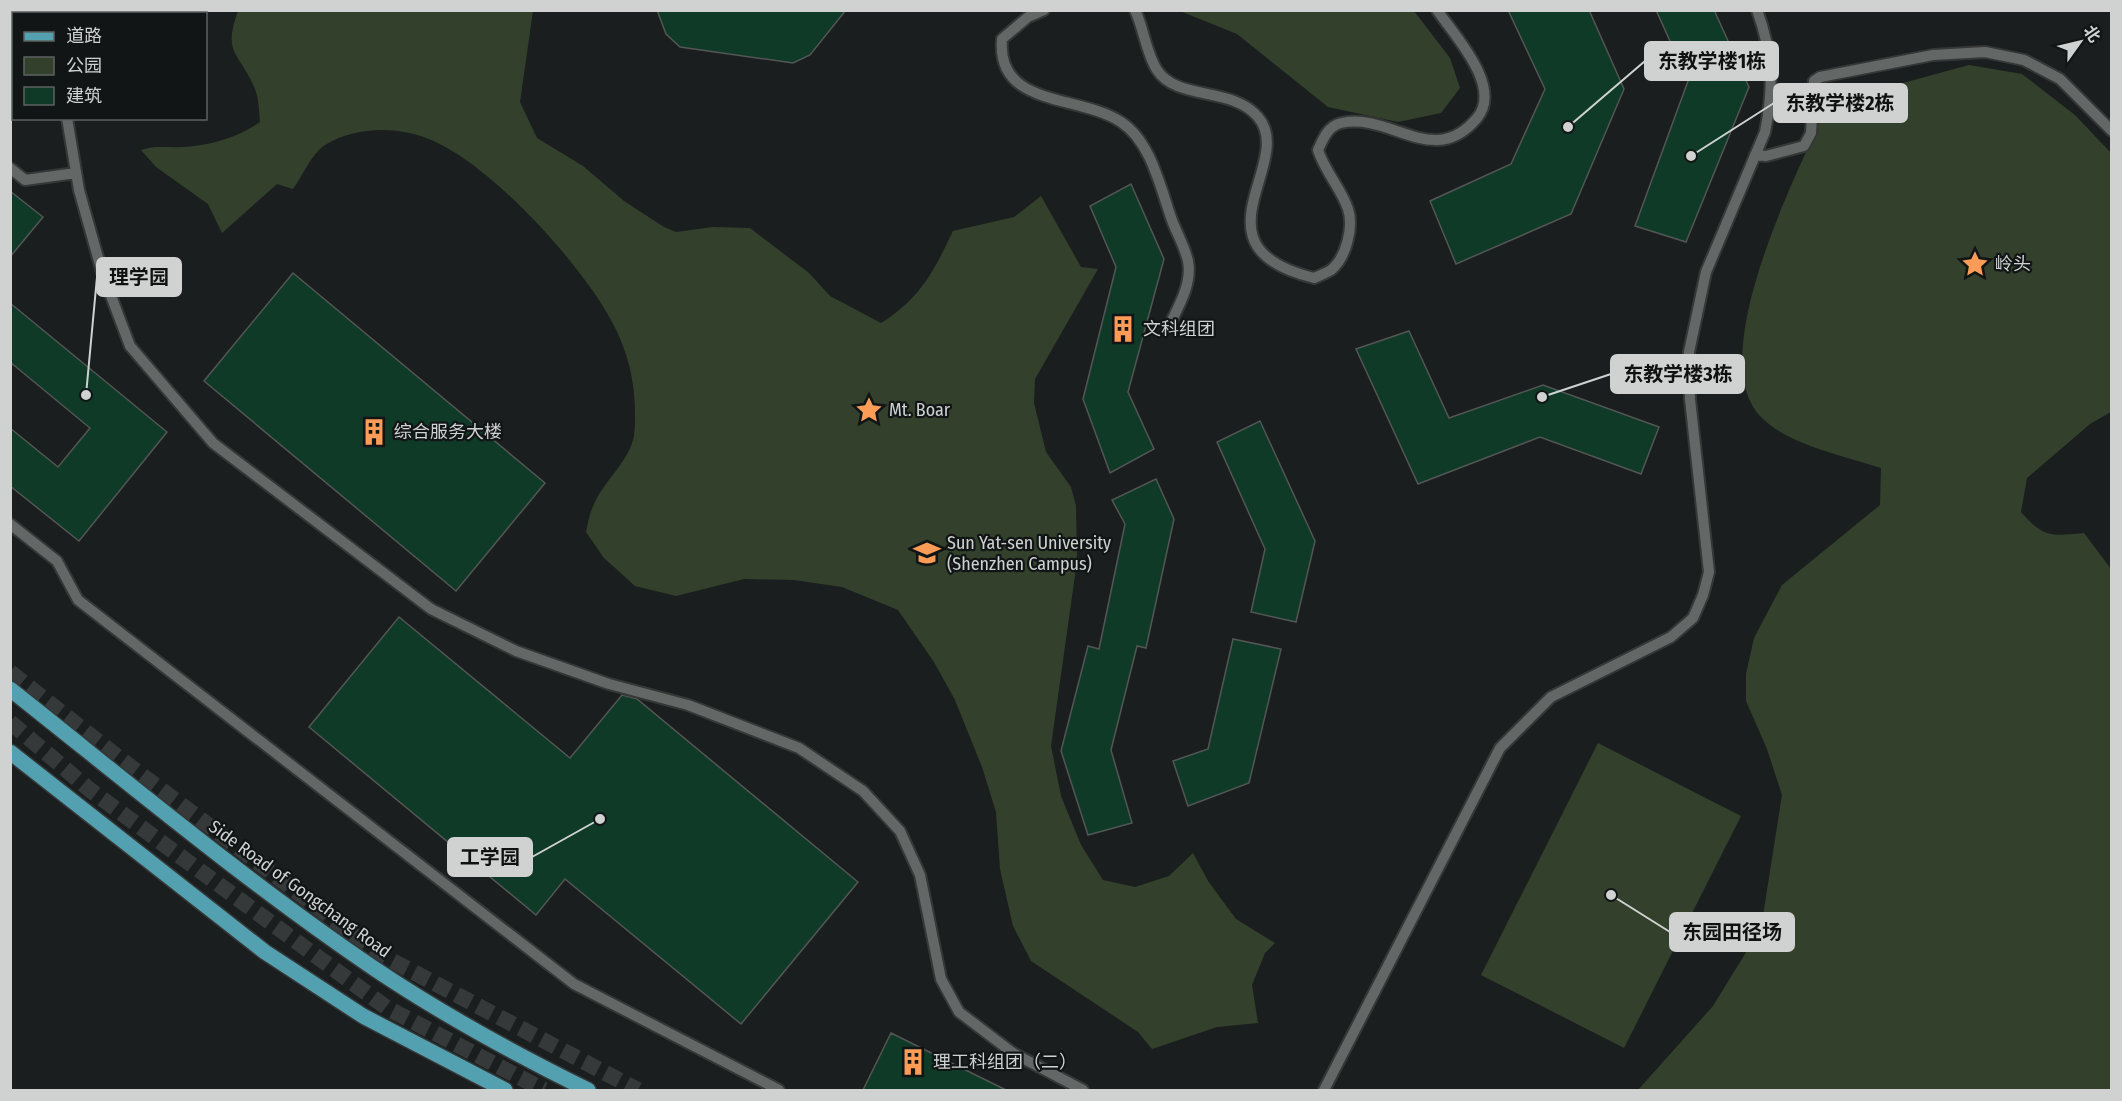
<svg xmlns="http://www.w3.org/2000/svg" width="2122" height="1101" font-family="'Fira Sans Condensed','Noto Sans SC',sans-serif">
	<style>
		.green { fill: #33412c }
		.building { fill: #0f3a27; stroke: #535655; stroke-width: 1.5 }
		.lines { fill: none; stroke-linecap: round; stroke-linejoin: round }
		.trunk-tunnel { stroke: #363939; stroke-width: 16; stroke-dasharray: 16 8; stroke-linecap: butt }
		.service-casing { stroke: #363838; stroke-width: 14 }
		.primary-casing { stroke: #363838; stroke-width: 18 }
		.service { stroke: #636766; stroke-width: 10 }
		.primary { stroke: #53a0b0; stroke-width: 15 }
		.labels { text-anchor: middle; stroke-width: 4.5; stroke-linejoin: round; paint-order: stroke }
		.poi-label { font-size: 18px; fill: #cfd2d1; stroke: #121515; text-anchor: start }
		.street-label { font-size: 18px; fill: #cfd2d1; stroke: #121515 }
		.leader { fill: none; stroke: #cfd2d1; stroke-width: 2 }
		.callout-dot { fill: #cfd2d1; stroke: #121515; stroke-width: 2 }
		.callout { fill: #cfd2d1; stroke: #cfd2d1; stroke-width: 2 }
		.callout-label { font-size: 20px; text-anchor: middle; font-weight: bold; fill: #111 }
	</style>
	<rect width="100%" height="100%" fill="#1b1e1e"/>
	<path class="green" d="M 238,11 L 533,11 L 520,102 L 537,138 L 583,166 L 624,201 L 664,227 L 676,232 L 713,227 L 750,228 L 809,273 L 830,296 L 881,323 C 920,299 934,271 953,231 L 1014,217 L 1041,196 L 1081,267 L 1098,269 L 1035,379 L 1034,403 L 1046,452 L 1071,487 L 1076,506 L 1077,561 L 1051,746 L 1061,796 L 1081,845 L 1103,880 L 1135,887 L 1169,876 L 1193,853 L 1208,881 L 1236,919 L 1275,943 L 1265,953 L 1252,985 L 1258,1023 L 1217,1027 L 1152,1049 L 1138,1032 L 1031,961 L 1013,926 L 1000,869 L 996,812 L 982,767 L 955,700 L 934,662 L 898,610 L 842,587 L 794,580 L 744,579 L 676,596 L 635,586 L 604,558 L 586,532 C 588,523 590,511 595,502 C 606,479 629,461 634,436 C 636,421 635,400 633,385 C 630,361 620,334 607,313 C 575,258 487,160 426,138 C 395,126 354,127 325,145 C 312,153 302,177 293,189 L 277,184 L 222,233 L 208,204 L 156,167 L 141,150 C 156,145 167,148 183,147 C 211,145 237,138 260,122 C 259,112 259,99 255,89 C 240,52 222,56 238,11 Z
		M 1180,11 L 1414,11 L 1450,58 L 1460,88 L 1441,113 L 1398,122 L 1328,107 L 1237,34 Z
		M 1969,65 L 2022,74 L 2075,115 L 2111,153 L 2111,412 L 2090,424 L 2027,478 L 2021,512 C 2044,538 2051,536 2084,533 L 2111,569 L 2111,1090 L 1638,1090 L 1713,1006 L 1761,928 L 1782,795 L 1767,749 L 1746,701 L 1746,674 L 1754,638 L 1782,585 L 1880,505 L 1881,468 C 1845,456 1787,445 1760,416 C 1705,357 1793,182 1821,119 L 1903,83 Z
		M 1598,743 L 1741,816 L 1624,1048 L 1481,975 Z"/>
	<path class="building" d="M 657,10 L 846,10 L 810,55 L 793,63 L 680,47 L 666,34 Z
		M 1508,10 L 1589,10 L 1624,89 L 1571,214 L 1456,264 L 1430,201 L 1511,164 L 1545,89 Z
		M 1656,10 L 1714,10 L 1749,87 L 1686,242 L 1635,226 L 1688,81 Z
		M 1131,184 L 1164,259 L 1128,392 L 1154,449 L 1110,473 L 1083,399 L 1116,267 L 1090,206 Z
		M 10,191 L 43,217 L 10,257 Z
		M 293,273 L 545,483 L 456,591 L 204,381 Z
		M 10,303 L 167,432 L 79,541 L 10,486 L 10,428 L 58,467 L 90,428 L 10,362 Z
		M 1409,331 L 1449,418 L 1543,385 L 1659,427 L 1641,474 L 1540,437 L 1418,484 L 1356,349 Z
		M 1260,421 L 1315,541 L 1296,622 L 1251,612 L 1265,549 L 1217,442 Z
		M 1156,479 L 1174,519 L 1146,648 L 1137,646 L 1111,750 L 1132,823 L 1088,835 L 1061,751 L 1088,646 L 1099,649 L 1125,524 L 1112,500 Z
		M 399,617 L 570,758 L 622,695 L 637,699 L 858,882 L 741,1024 L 565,879 L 536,915 L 309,727 Z
		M 1233,639 L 1281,649 L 1249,783 L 1188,806 L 1173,761 L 1208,749 Z
		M 891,1033 L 1006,1090 L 863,1090 Z"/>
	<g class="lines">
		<path class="trunk-tunnel" d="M 10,672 L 119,758 L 381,955 L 638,1090
			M 10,722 L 90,790 L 387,1008 L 544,1090"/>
		<defs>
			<path id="service" d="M 44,10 L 45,14
				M 1044,10 L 1028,17 L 1002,39 C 996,108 1079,94 1121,122 C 1152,142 1161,191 1173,223 C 1178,235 1185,248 1188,261 C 1192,281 1181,302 1173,318
				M 1135,10 C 1144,29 1146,53 1157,70 C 1177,101 1232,86 1258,117 C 1297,162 1187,247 1314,278 C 1319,276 1326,273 1331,270 C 1346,258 1354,227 1348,209 C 1341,188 1325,172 1318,150 C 1323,139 1328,126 1341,123 C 1391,112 1434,170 1477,118 C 1503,87 1455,36 1437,10
				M 67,118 L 79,190 L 102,272 L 130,346 L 213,443 L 431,609 L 516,651 L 609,684 L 688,705 L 799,748 L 863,791 L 900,831 L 920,875 L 941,979 L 959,1012 L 1013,1053 L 1083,1090
				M 1755,155 L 1766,156 L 1804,146 L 1811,133 L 1814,81 L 1820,77 L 1933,55 L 1985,52 L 2024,60 L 2060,79 L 2112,131
				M 10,168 L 25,180 L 76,173
				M 10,524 L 57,561 L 78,600 L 574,984 L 779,1090
				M 1324,1090 L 1500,748 L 1551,697 L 1671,637 L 1693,618 L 1703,595 L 1709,572 L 1690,399 L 1689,352 L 1706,272 L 1765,132 C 1774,86 1773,54 1757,10"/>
			<path id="primary" d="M 10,689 C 130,784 248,883 375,969 C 442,1014 515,1054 588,1090
				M 10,752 L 265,952 L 363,1016 L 505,1090"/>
		</defs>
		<use href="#service" class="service-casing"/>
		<use href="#primary" class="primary-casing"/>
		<use href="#service" class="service"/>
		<use href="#primary" class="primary"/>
	</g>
	<defs>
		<symbol id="sight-bare" viewBox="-9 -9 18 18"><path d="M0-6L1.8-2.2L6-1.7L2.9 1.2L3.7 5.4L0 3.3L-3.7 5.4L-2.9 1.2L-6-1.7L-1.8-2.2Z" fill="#fd9c57" stroke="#121515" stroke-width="2.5" paint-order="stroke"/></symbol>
		<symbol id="building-bare" viewBox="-9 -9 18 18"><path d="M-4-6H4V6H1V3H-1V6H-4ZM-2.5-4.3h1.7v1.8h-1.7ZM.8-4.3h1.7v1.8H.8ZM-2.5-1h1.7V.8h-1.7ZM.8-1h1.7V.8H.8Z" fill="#fd9c57" stroke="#121515" stroke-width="2.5" paint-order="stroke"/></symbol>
		<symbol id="university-bare" viewBox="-9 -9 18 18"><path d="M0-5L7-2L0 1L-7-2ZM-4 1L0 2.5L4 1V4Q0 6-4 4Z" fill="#fd9c57" stroke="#121515" stroke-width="2.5" paint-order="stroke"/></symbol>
	</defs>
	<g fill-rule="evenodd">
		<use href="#sight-bare" x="1956" y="245" width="38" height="38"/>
		<use href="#building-bare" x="1104" y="310" width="38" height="38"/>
		<use href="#sight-bare" x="850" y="391" width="38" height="38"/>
		<use href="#building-bare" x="355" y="413" width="38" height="38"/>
		<use href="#university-bare" x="908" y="534" width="38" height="38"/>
		<use href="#building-bare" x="894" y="1043" width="38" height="38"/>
	</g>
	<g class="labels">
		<g class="poi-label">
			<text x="1995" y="270">岭头</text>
			<text x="1143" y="335">文科组团</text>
			<text x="889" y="416">Mt. Boar</text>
			<text x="394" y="438">综合服务大楼</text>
			<text x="947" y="549">Sun Yat-sen University<tspan x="947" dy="21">(Shenzhen Campus)</tspan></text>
			<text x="933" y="1068">理工科组团（二）</text>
		</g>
		<g class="street-label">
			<text transform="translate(300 889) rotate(36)" y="6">Side Road of Gongchang Road</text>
		</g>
	</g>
	<path class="leader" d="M1568 127L1645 61M1691 156L1774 103M86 395L97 277M1542 397L1611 374M600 819L532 857M1611 895L1670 932"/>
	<g class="callout-dot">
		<circle cx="1568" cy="127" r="6"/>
		<circle cx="1691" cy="156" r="6"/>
		<circle cx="86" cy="395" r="6"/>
		<circle cx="1542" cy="397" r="6"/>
		<circle cx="600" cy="819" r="6"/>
		<circle cx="1611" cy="895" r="6"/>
	</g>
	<g class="callout">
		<rect x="1645" y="42" width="133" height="38" rx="6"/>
		<rect x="1774" y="84" width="133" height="38" rx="6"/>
		<rect x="97" y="258" width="84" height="38" rx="6"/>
		<rect x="1611" y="355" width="133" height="38" rx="6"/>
		<rect x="448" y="838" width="84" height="38" rx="6"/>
		<rect x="1670" y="913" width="124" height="38" rx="6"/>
	</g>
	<g class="callout-label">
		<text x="1712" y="68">东教学楼1栋</text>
		<text x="1840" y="110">东教学楼2栋</text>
		<text x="139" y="284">理学园</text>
		<text x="1678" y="381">东教学楼3栋</text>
		<text x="490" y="864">工学园</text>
		<text x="1732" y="939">东园田径场</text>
	</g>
	<rect width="2122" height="1101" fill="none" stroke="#cfd2d1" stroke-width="24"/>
	<rect x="12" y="12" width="195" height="108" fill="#121515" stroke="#5e6160" stroke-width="1.5"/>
	<rect x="24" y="32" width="30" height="9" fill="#53a0b0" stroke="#5e6160" stroke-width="1.5"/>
	<text x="66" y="42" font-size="18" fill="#cfd2d1">道路</text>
	<rect x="24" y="57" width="30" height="18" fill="#33412c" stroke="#5e6160" stroke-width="1.5"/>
	<text x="66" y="72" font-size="18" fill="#cfd2d1">公园</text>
	<rect x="24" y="87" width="30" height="18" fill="#0f3a27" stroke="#5e6160" stroke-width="1.5"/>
	<text x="66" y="102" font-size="18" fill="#cfd2d1">建筑</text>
	<g transform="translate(2080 42) rotate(56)" stroke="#121515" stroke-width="4.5" paint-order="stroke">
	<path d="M0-4.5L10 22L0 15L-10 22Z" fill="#cfd2d1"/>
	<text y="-9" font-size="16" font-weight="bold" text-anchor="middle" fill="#cfd2d1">北</text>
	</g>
</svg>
